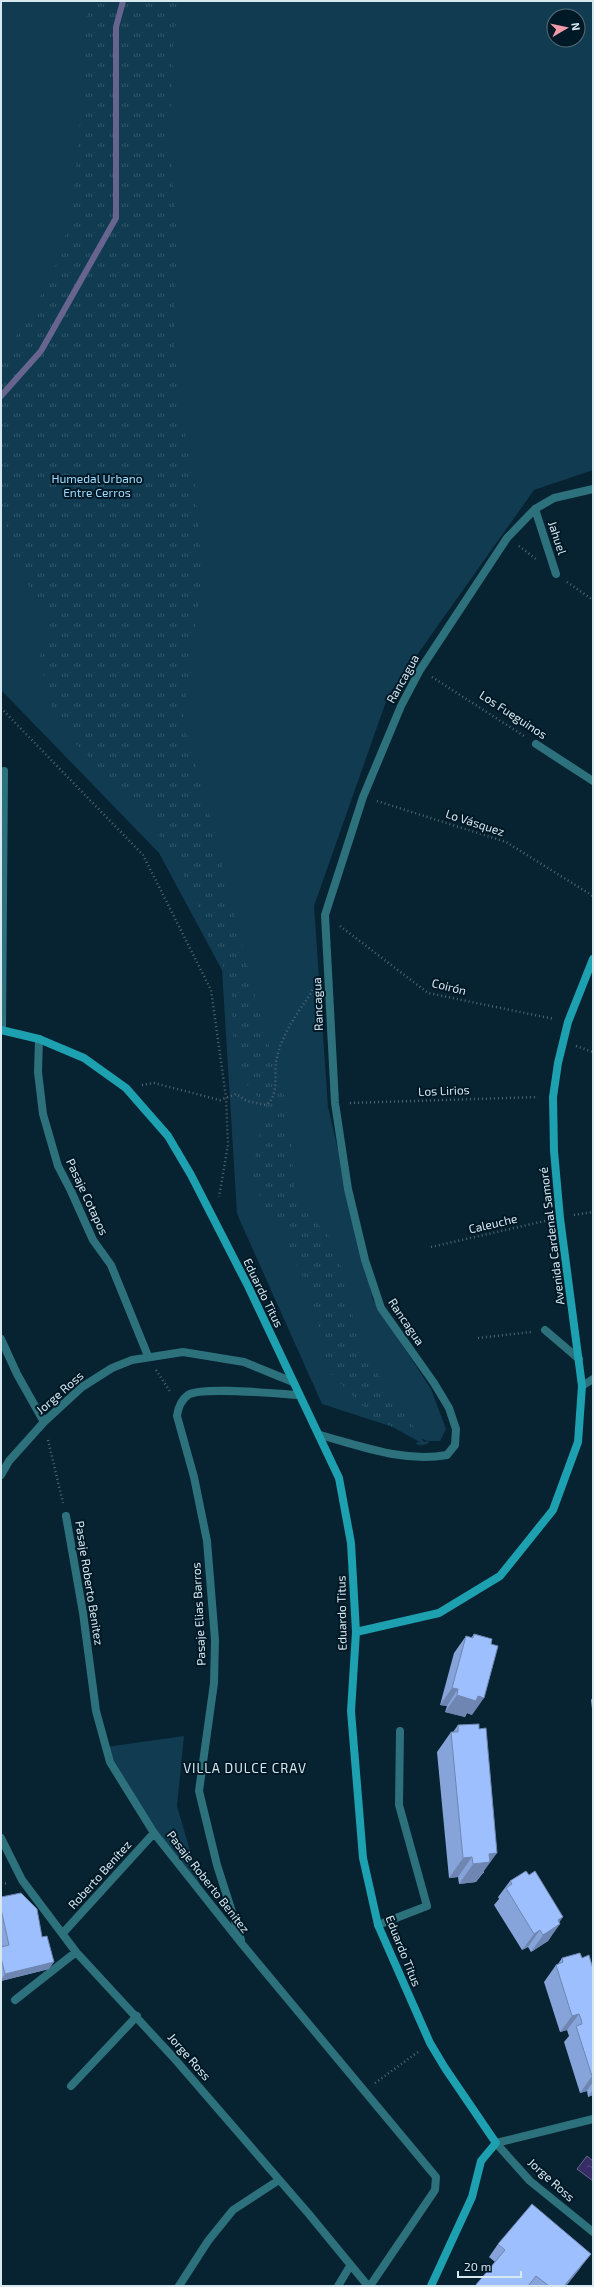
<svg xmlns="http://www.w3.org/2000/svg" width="594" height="2287" font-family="'Exo 2',sans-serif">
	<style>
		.green { fill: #113b51; fill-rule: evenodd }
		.park { fill: url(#park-tufts) }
		.water { fill: url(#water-ripples); stroke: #67658f }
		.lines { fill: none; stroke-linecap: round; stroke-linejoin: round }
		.stream { stroke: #67658f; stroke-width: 6 }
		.path { stroke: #506773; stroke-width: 2.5; stroke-dasharray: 1 3; stroke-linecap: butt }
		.lane { stroke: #2c717b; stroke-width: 8 }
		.street { stroke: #2c717b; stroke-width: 8 }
		.secondary { stroke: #1da0af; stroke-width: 8 }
		.wall { fill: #87a4da }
		.shaded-wall { fill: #6e86b1 }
		.building { fill: #9dbffd; stroke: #6e86b1 }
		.labels { text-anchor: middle; stroke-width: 4; stroke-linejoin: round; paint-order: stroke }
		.park-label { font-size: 12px; fill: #a2dbfd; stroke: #001926 }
		.street-label { font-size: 12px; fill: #d8e8f1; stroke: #001926 }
		.neighbourhood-label { font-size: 13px; letter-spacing: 1px; fill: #d8e8f1; stroke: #001926 }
	</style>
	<defs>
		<pattern id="park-tufts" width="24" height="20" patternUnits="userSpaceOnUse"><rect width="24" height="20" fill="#113b51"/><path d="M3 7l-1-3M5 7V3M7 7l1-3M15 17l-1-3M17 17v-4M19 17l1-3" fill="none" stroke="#33576a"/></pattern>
		<pattern id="water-ripples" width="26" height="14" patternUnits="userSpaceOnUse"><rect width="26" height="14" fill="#372d65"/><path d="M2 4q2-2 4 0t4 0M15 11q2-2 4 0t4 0" fill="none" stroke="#534b7c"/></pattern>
	</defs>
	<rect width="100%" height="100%" fill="#072230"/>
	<path class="green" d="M 1,1 L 593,1 L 593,470 L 534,490 L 388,696 L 314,906 L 328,1107 L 373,1300 L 431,1389 L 446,1429 L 440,1441 L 427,1441 L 402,1430 L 322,1404 L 237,1214 L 222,970 L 159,853 L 1,690 ZM 554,16 L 578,16 L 578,40 L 554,40 Z
		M 184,1736 L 177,1806 L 205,1902 L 158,1834 L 106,1747 Z"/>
	<path class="park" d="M 89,1 L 183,1 L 174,31 L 169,141 L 177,230 L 174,337 L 179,405 L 194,475 L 202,575 L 183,719 L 212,824 L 256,1001 L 289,1112 L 294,1185 L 301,1206 L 335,1243 L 361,1349 L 424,1442 L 428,1441 L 429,1443 C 424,1445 420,1447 415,1443 L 420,1442 L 374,1417 L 328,1371 L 310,1289 L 295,1263 L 286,1236 L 270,1218 L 251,1177 L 266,1102 L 251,1092 L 246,1082 L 233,1036 L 231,980 L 212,948 L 193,891 L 147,816 L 71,739 L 52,708 L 39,658 L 49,631 L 48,615 L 12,560 L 1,500 L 1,361 L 52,277 L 72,215 L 80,122 L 81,54 Z"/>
	<path class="water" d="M 587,2156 L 593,2161 L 593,2181 L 577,2169 Z"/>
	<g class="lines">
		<path class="stream" d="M 1,396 L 41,351 L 116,218 L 116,27 L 123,1"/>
		<path class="path" d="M 519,546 L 536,559
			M 567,582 L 593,600
			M 432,677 L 524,736
			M 1,708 L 143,855 L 211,990 L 226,1097 L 228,1145 L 219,1197
			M 377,801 L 506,842 L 593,896
			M 340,926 L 428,993 L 554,1019
			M 576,1046 L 593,1052
			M 142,1085 L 154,1083 L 220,1100 L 236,1094 L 247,1101 L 266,1105 C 279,1096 274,1076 276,1062 C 281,1035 296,1015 311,993 L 313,987
			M 350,1103 L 538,1097
			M 574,1215 L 593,1212
			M 431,1247 L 545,1221
			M 478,1338 L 531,1332
			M 156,1370 L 171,1393
			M 48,1440 L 63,1503
			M 1,1884 L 8,1883
			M 375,2083 L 418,2052"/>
		<path class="lane" d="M 378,1925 L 427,1906 L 399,1805 L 400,1731
			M 496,2143 L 593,2119"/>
		<path class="street" d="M 535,509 L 556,574
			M 536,744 L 593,781
			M 2,1030 L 4,771
			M 39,1039 L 38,1072 L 43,1114 L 58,1166 L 71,1191 L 93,1240 L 111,1265 L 148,1356
			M 545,1330 L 579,1359
			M 1,1339 L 17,1374 L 44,1422
			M 582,1386 L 593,1379
			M 320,1435 C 361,1446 405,1463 447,1455 L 455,1445 L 456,1429 L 449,1408 L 434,1383 L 381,1308 L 365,1260 L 348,1189 L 335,1103 L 325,915 L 363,797 L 401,706 L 420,670 L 507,538 L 535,509 L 554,498 L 593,489
			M 1,1475 L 9,1461 L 44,1422 L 82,1387 L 112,1368 L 132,1360 L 183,1352 L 244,1362 L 293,1382
			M 66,1516 L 83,1613 L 96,1711 L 110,1762 L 154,1833 L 242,1944 L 436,2177 L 435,2190 L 370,2286
			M 1,1838 L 22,1880 L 76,1952 L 173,2057 L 308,2213 L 368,2286
			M 63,1933 L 154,1833
			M 241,1940 L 217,1865 L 199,1791 L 214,1683 L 215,1640 L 207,1541 L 194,1477 L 177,1416 C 178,1408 181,1400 188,1395 C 201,1386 280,1394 299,1395
			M 15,2000 L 76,1952
			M 71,2086 L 137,2016
			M 496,2143 L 530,2181 L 593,2232
			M 179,2286 L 208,2241 L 233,2210 L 279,2180
			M 338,2286 L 350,2266"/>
		<path class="secondary" d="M 1,1030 L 39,1039 L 84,1058 L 126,1088 L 168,1136 L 191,1175 L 248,1286 L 339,1478 L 351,1543 L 356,1632 L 351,1711 L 363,1858 L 378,1925 L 430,2043 L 445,2068 L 496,2143 L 481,2161 L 472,2197 L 431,2286
			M 356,1632 L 439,1613 L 500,1576 L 553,1510 L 578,1442 L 582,1386 L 560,1218 L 554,1151 L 553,1097 L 558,1063 L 568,1022 L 593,959"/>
	</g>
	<path class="wall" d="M 474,1634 L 472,1715 L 467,1713 L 465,1717 L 445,1712 L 447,1706 L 440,1705 L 454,1653 L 466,1636 L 471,1638 Z
		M 593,1697 L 593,1718 L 591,1700 Z
		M 458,1725 L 484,1873 L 483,1873 L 476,1882 L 459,1884 L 458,1877 L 449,1878 L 437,1752 L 451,1732 L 453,1732 Z
		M 510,1881 L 559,1923 L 548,1941 L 531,1952 L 528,1947 L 522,1950 L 494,1905 L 499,1899 L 498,1897 Z
		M 1,1897 L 42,1937 L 49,1969 L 1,1981 L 1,1947 L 2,1947 L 1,1940 Z
		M 562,1958 L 582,1958 L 593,1969 L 593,2095 L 588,2097 L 587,2091 L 580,2093 L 564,2042 L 569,2036 L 567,2030 L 560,2032 L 544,1982 L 556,1965 L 558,1964 Z
		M 498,2244 L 581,2267 L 566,2286 L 475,2286 L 495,2262 L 489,2257 Z"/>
	<path class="shaded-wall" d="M 452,1688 L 458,1689 L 447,1706 L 440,1705 Z
		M 457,1695 L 478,1696 L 484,1698 L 472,1715 L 467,1713 L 465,1717 L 445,1712 Z
		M 497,1853 L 476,1882 L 459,1884 L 473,1864 L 489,1854 Z
		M 472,1857 L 458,1877 L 449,1878 L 463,1858 Z
		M 563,1917 L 556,1927 L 560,1924 L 548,1941 L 531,1952 L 543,1935 L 558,1920 Z
		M 540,1930 L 528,1947 L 522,1950 L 534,1934 Z
		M 54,1962 L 49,1969 L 1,1981 L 1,1980 L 5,1974 Z
		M 579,2014 L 567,2030 L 560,2032 L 572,2016 Z
		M 592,2076 L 593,2076 L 593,2082 L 587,2091 L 580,2093 Z
		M 593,2090 L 593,2095 L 588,2097 Z
		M 591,2254 L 581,2267 L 566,2286 L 564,2286 Z"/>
	<path class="building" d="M 474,1634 L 492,1639 L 491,1644 L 498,1646 L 484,1698 L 478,1696 L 476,1701 L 457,1695 L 458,1689 L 452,1688 L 466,1636 L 473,1638 Z
		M 479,1724 L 479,1729 L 486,1728 L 497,1853 L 489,1854 L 490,1862 L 473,1864 L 472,1857 L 463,1858 L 451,1732 L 458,1732 L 458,1725 Z
		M 526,1871 L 529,1875 L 535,1871 L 563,1917 L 558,1920 L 560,1924 L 543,1935 L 540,1930 L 534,1934 L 506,1888 L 512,1884 L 510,1881 Z
		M 21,1893 L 37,1909 L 42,1937 L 47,1936 L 54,1962 L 5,1974 L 1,1958 L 1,1947 L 9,1945 L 1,1909 L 1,1897 Z
		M 580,1953 L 582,1958 L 589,1955 L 593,1969 L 593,2076 L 592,2076 L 576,2026 L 582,2024 L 581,2019 L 579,2014 L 572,2016 L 556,1965 L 563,1962 L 562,1958 Z
		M 532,2204 L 591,2254 L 564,2286 L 549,2286 L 536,2276 L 528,2286 L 475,2286 L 505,2250 L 498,2244 Z"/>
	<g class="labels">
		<g class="park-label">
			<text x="97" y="483">Humedal Urbano<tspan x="97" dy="14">Entre Cerros</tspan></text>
		</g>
		<g class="street-label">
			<text transform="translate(557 538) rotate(72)" y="4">Jahuel</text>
			<text transform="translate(403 679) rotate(-61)" y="4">Rancagua</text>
			<text transform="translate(513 715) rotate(33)" y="4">Los Fueguinos</text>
			<text transform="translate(475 823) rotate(18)" y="4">Lo Vásquez</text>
			<text transform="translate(449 987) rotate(14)" y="4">Coirón</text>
			<text transform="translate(318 1004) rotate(-92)" y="4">Rancagua</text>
			<text transform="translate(444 1091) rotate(-2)" y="4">Los Lirios</text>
			<text transform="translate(87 1197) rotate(65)" y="4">Pasaje Cotapos</text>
			<text transform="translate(493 1224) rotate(-13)" y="4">Caleuche</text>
			<text transform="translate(552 1236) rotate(-97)" y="4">Avenida Cardenal Samoré</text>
			<text transform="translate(263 1293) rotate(64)" y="4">Eduardo Titus</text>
			<text transform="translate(406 1322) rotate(56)" y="4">Rancagua</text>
			<text transform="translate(60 1393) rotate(-41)" y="4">Jorge Ross</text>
			<text transform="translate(89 1583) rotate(81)" y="4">Pasaje Roberto Benitez</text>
			<text transform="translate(342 1613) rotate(-91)" y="4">Eduardo Titus</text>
			<text transform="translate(199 1614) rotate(-93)" y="4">Pasaje Elias Barros</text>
			<text transform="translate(100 1875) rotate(-48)" y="4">Roberto Benítez</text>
			<text transform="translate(208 1882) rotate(52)" y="4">Pasaje Roberto Benitez</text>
			<text transform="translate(403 1951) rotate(68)" y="4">Eduardo Titus</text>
			<text transform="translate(189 2057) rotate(49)" y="4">Jorge Ross</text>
			<text transform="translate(551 2180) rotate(42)" y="4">Jorge Ross</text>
		</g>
		<g class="neighbourhood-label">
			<text x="245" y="1773">VILLA DULCE CRAV</text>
		</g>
	</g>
	<rect width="594" height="2287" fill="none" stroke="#d8e8f1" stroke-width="4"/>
	<g transform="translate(566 28) rotate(81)"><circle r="19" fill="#001926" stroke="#566c77"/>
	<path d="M0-3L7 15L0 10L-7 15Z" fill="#f39aa8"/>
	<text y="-6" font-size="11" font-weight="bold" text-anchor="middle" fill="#d8e8f1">N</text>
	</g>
	<path d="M458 2271v6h63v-6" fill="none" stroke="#d8e8f1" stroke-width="2"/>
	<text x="464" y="2271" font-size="12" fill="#d8e8f1" stroke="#001926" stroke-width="3" paint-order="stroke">20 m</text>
</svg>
